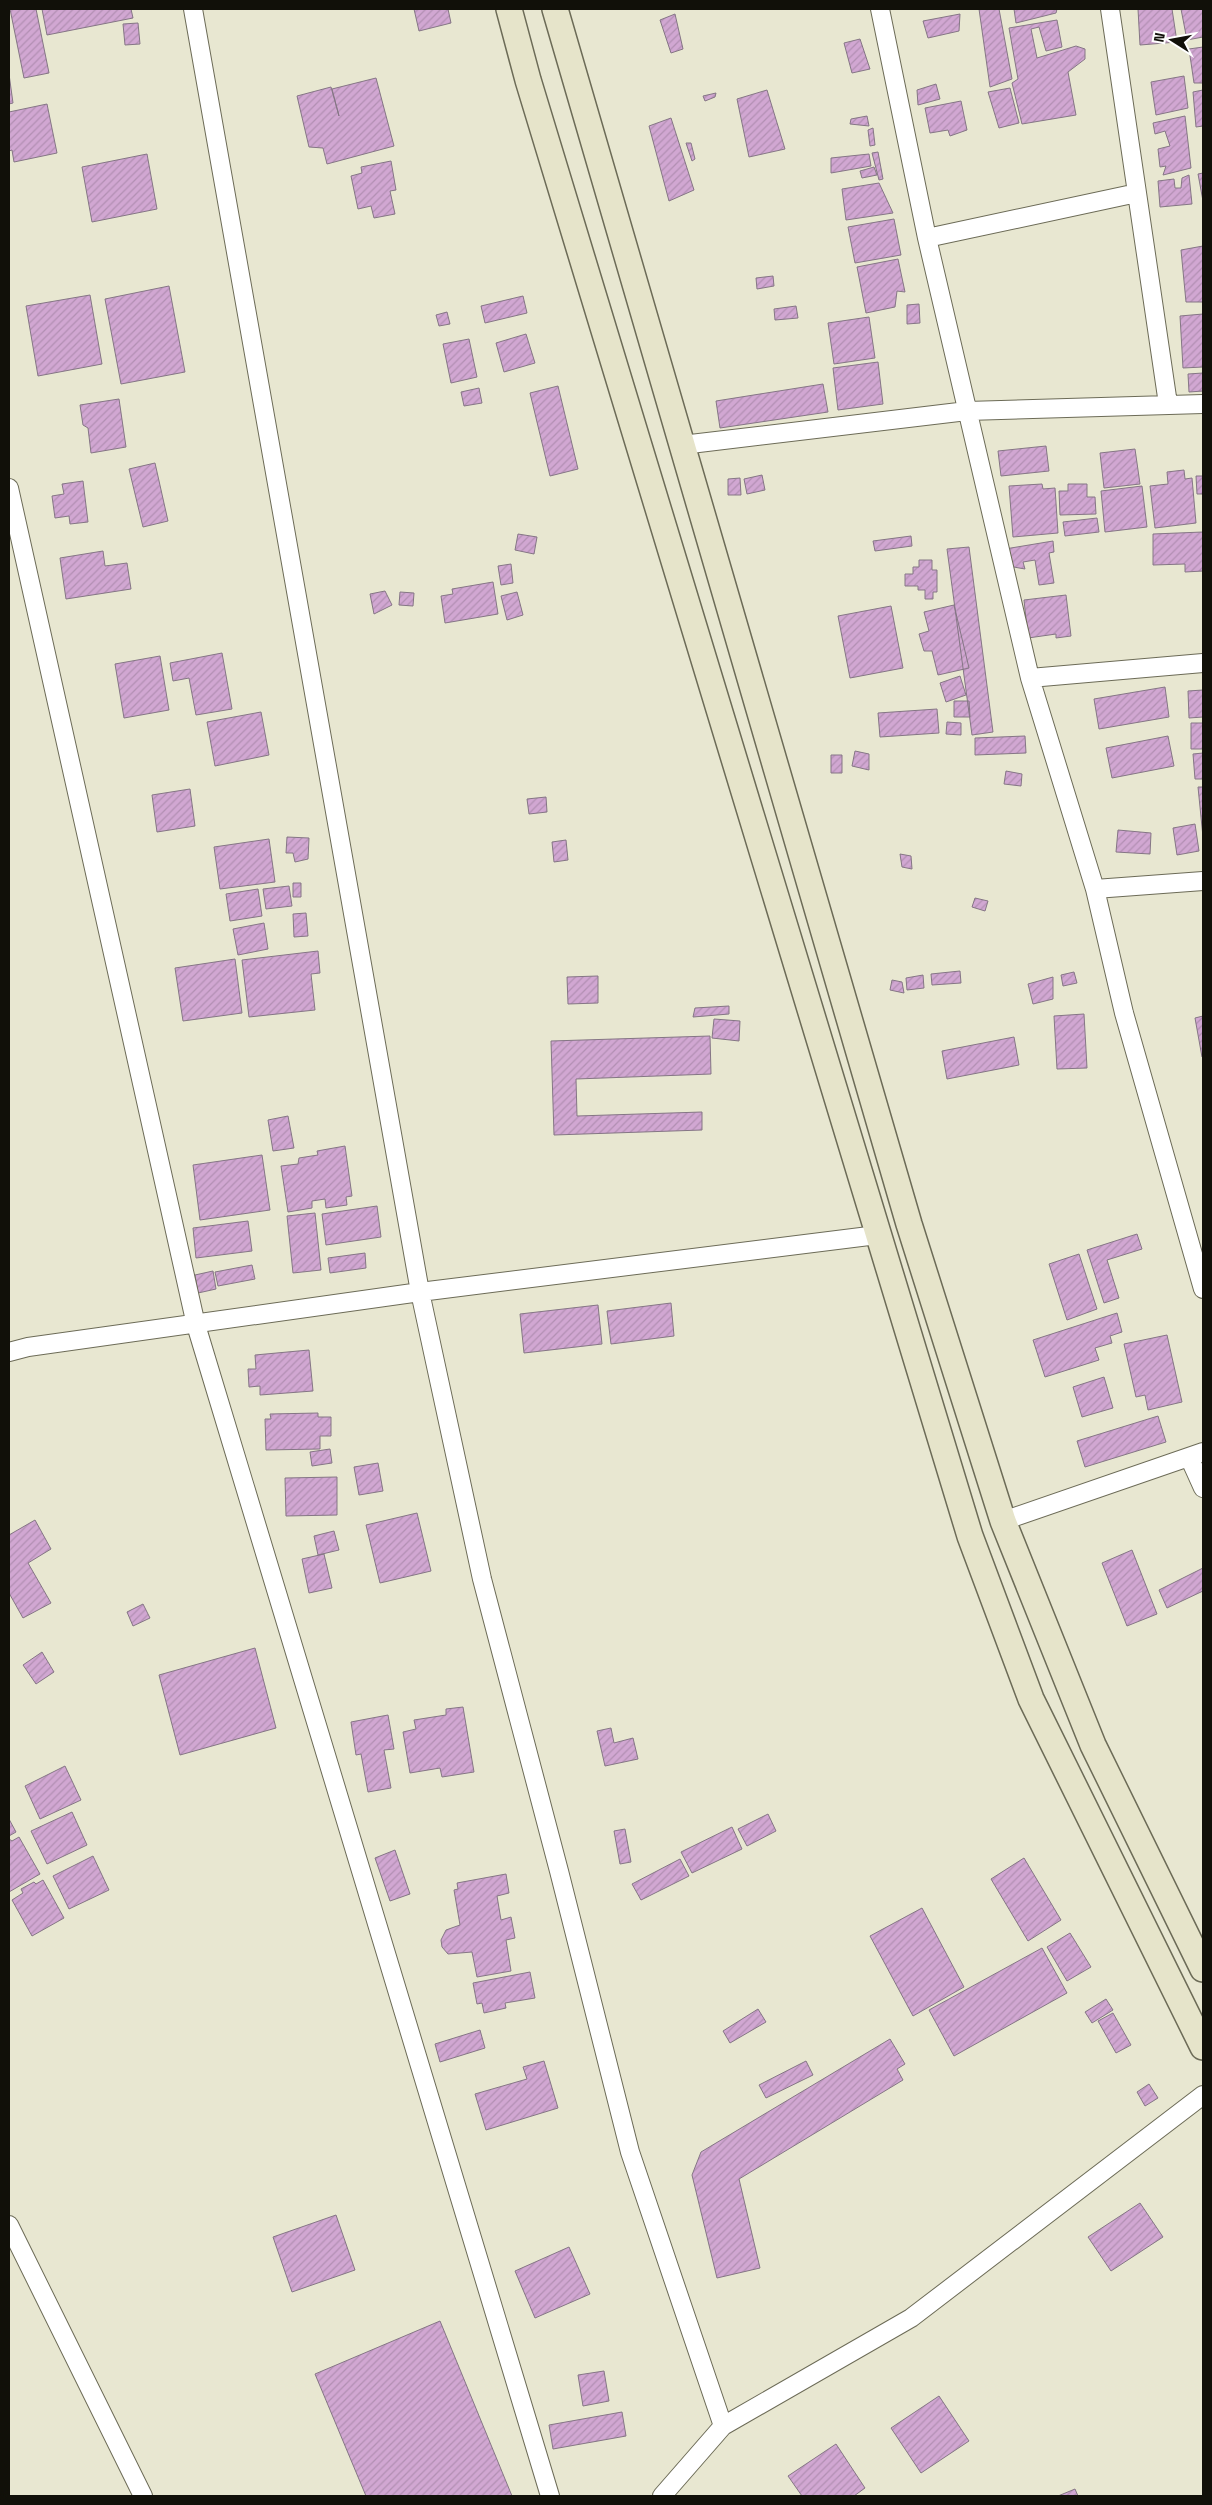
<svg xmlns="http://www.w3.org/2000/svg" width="1212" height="2505" font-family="'Space Grotesk',sans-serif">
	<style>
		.building { fill: url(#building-hatch); stroke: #857685 }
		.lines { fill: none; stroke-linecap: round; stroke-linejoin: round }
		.minor-casing { stroke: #6c6b57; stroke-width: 20 }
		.secondary-casing { stroke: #6c6b57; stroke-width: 28 }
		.minor { stroke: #fff; stroke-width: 18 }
		.secondary { stroke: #e6e4ca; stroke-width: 25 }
	</style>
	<defs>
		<pattern id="building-hatch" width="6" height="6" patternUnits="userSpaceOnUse" patternTransform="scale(1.25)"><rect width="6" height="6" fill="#d1a7d2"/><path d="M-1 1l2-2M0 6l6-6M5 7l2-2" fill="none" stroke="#b28fb3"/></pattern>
	</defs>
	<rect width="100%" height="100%" fill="#e8e7d1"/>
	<path class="building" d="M 10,9 L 36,9 L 49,73 L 24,78 Z
		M 42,9 L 131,9 L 133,18 L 47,35 Z
		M 414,9 L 448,9 L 451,23 L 419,31 Z
		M 979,9 L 999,9 L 1012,79 L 990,87 Z
		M 1014,9 L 1057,9 L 1056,13 L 1016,23 Z
		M 1138,9 L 1172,9 L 1177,42 L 1140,45 Z
		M 1181,9 L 1203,9 L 1203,37 L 1187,40 Z
		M 675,14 L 683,49 L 671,53 L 660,20 Z
		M 960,14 L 959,31 L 928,38 L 923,21 Z
		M 1057,20 L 1062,47 L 1046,51 L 1039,27 L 1031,29 L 1037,58 L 1076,46 L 1085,49 L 1085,59 L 1068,72 L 1076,115 L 1022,124 L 1012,83 L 1018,79 L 1009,28 Z
		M 138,23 L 140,44 L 125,45 L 123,24 Z
		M 860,39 L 870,69 L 852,73 L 844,43 Z
		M 1203,47 L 1203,83 L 1194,83 L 1189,49 Z
		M 9,74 L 13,103 L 9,104 Z
		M 1184,76 L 1188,108 L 1156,115 L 1151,82 Z
		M 376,78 L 394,146 L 327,164 L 323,148 L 309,147 L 297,96 L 331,87 L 339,116 L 332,89 Z
		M 936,84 L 940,99 L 918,105 L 917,90 Z
		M 1010,88 L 1019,123 L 999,128 L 988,92 Z
		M 767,90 L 785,149 L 749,157 L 737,99 Z
		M 1203,90 L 1203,126 L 1196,127 L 1193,92 Z
		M 716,93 L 715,97 L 705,101 L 703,96 Z
		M 961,101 L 967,130 L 950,136 L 948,130 L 930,133 L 925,108 Z
		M 47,104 L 57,153 L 14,162 L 12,150 L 9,151 L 9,112 Z
		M 867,116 L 869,126 L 850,124 L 851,119 Z
		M 1185,116 L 1191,168 L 1163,175 L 1166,166 L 1160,167 L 1158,149 L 1170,146 L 1165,131 L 1155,134 L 1153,123 Z
		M 671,118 L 694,190 L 669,201 L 649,126 Z
		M 873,128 L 875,145 L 870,146 L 868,130 Z
		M 686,143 L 691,143 L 695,159 L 692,161 Z
		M 878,152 L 883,179 L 879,180 L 872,153 Z
		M 147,154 L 157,209 L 92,222 L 82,167 Z
		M 869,154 L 871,166 L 831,173 L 831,158 Z
		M 391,161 L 396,190 L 390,191 L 395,214 L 374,218 L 371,206 L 358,209 L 351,176 L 362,173 L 361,167 Z
		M 874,167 L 877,175 L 862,178 L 860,171 Z
		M 1203,173 L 1203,201 L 1198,174 Z
		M 1189,175 L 1192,204 L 1160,207 L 1158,181 L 1174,179 L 1175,188 L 1181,188 L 1182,178 Z
		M 879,183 L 893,213 L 846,220 L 842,189 Z
		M 894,219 L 901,255 L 855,263 L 848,227 Z
		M 1203,246 L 1203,302 L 1186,302 L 1181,250 Z
		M 898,259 L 905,292 L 897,291 L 895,307 L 866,313 L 857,267 Z
		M 773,276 L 774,286 L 757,289 L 756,278 Z
		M 169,286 L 185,372 L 121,384 L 105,299 Z
		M 90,295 L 102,364 L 38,376 L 26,306 Z
		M 523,296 L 527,313 L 485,323 L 481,306 Z
		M 919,304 L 920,323 L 907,324 L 907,305 Z
		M 796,306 L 798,318 L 775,320 L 774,309 Z
		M 447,312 L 450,324 L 439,326 L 436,315 Z
		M 1203,314 L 1203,367 L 1183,368 L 1180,316 Z
		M 869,317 L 875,358 L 834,364 L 828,323 Z
		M 526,334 L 535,363 L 504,372 L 496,343 Z
		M 469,339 L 477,377 L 451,383 L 443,344 Z
		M 878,362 L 883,404 L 838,410 L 833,368 Z
		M 1203,373 L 1203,391 L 1189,392 L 1188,374 Z
		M 823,384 L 828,412 L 720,428 L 716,401 Z
		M 558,386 L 578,469 L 550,476 L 530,393 Z
		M 479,388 L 482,403 L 464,406 L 461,392 Z
		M 119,399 L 126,447 L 91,453 L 88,428 L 83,425 L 80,405 Z
		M 1046,446 L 1049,471 L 1001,476 L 998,451 Z
		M 1135,449 L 1140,484 L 1104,488 L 1100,453 Z
		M 155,463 L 168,521 L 143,527 L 129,469 Z
		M 1184,470 L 1185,479 L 1192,478 L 1196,523 L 1155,528 L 1150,486 L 1168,484 L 1167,472 Z
		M 762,475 L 765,490 L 747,494 L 744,479 Z
		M 1196,476 L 1203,476 L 1203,494 L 1197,494 Z
		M 740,478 L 741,495 L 728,495 L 728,479 Z
		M 83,481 L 88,522 L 70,524 L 69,516 L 55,518 L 52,496 L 64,494 L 62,484 Z
		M 1042,484 L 1043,489 L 1055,488 L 1058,533 L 1013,537 L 1009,486 Z
		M 1068,484 L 1087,484 L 1087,497 L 1095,497 L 1096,514 L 1060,515 L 1059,491 L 1068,491 Z
		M 1142,486 L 1147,527 L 1105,532 L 1101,491 Z
		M 1097,518 L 1099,532 L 1065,536 L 1063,522 Z
		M 1203,532 L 1203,571 L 1185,572 L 1185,564 L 1153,565 L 1153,534 Z
		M 518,534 L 537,537 L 534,554 L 515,550 Z
		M 911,536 L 912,546 L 875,551 L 873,541 Z
		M 1053,541 L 1054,552 L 1049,553 L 1054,583 L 1039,585 L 1035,560 L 1023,562 L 1025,569 L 1008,566 L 1005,549 Z
		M 969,547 L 993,732 L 972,735 L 947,549 Z
		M 103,551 L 105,566 L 127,563 L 131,589 L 66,599 L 60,558 Z
		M 919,560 L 932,560 L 932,570 L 937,570 L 937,592 L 933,592 L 933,599 L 925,599 L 925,590 L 918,590 L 918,586 L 905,586 L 905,574 L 913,574 L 913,567 L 919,567 Z
		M 511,564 L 513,583 L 501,585 L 498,566 Z
		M 493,582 L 498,614 L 445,623 L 441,596 L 453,594 L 452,589 Z
		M 385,591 L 392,605 L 374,614 L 370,594 Z
		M 400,592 L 414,593 L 413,606 L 399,605 Z
		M 517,592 L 523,615 L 507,620 L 501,596 Z
		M 1066,595 L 1071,636 L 1056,638 L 1056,634 L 1028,638 L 1024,600 Z
		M 954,605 L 969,668 L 938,675 L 932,651 L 924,651 L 919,634 L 929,631 L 924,612 Z
		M 891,606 L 903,668 L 850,678 L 838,616 Z
		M 222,653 L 232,709 L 196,715 L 189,678 L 173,681 L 170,663 Z
		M 160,656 L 169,710 L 124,718 L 115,664 Z
		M 960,676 L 966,695 L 946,702 L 940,683 Z
		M 1165,687 L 1169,717 L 1099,729 L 1094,699 Z
		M 1203,690 L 1203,717 L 1189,718 L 1188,691 Z
		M 954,701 L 969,701 L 970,717 L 954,717 Z
		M 937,709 L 939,733 L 880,737 L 878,713 Z
		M 261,712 L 269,755 L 215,766 L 207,722 Z
		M 947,722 L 961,723 L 961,735 L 946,734 Z
		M 1191,723 L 1203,723 L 1203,749 L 1191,749 Z
		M 1025,736 L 1026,753 L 975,755 L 975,738 Z
		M 1168,736 L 1174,766 L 1112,778 L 1106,748 Z
		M 855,751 L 869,754 L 869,770 L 852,766 Z
		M 1203,753 L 1203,779 L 1195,779 L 1193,754 Z
		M 831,755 L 842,755 L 842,773 L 831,773 Z
		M 1006,771 L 1022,774 L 1021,786 L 1004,784 Z
		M 1198,787 L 1203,787 L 1203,837 Z
		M 190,789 L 195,826 L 157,832 L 152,795 Z
		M 546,797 L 547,812 L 529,814 L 527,799 Z
		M 1195,824 L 1199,851 L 1177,855 L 1173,828 Z
		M 1118,830 L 1151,833 L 1150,854 L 1116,852 Z
		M 287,837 L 309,838 L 308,859 L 295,862 L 293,853 L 286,853 Z
		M 269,839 L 275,882 L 220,889 L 214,847 Z
		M 566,840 L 568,860 L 554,862 L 552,842 Z
		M 900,854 L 911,856 L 912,869 L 902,867 Z
		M 293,883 L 301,883 L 301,897 L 293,897 Z
		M 289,886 L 292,906 L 266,909 L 263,889 Z
		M 258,889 L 262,916 L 230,921 L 226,894 Z
		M 975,898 L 988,901 L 985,911 L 972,907 Z
		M 306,913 L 308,936 L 294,937 L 293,914 Z
		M 264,923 L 268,949 L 238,955 L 233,929 Z
		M 318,951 L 320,973 L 311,974 L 315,1010 L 249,1017 L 242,960 Z
		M 235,959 L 242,1013 L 183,1021 L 175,968 Z
		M 960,971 L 961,983 L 932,985 L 931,974 Z
		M 1074,972 L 1077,983 L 1063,986 L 1061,975 Z
		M 923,975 L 924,988 L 907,990 L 906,978 Z
		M 598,976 L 598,1003 L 568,1004 L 567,977 Z
		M 1053,977 L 1053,999 L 1033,1004 L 1028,984 Z
		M 892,980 L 902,982 L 904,993 L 890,990 Z
		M 729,1006 L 729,1014 L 693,1017 L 695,1008 Z
		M 1084,1014 L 1087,1068 L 1057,1069 L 1054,1016 Z
		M 1203,1016 L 1203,1057 L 1202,1057 L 1195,1018 Z
		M 714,1019 L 740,1021 L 739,1041 L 712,1038 Z
		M 710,1036 L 711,1074 L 576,1079 L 577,1116 L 702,1112 L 702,1130 L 554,1135 L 551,1041 Z
		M 1014,1037 L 1019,1065 L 947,1079 L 942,1051 Z
		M 288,1116 L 294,1148 L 273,1151 L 268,1120 Z
		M 345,1146 L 352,1196 L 346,1197 L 347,1205 L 326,1208 L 325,1199 L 312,1201 L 312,1208 L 288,1212 L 281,1166 L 298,1164 L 299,1158 L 318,1155 L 317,1151 Z
		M 262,1155 L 270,1210 L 200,1220 L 193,1165 Z
		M 377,1206 L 381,1237 L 326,1245 L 322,1214 Z
		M 315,1213 L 321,1270 L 293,1273 L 287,1216 Z
		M 248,1221 L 252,1251 L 196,1258 L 193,1228 Z
		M 1137,1234 L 1142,1249 L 1107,1260 L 1119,1298 L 1104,1303 L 1087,1250 Z
		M 365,1253 L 366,1268 L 330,1273 L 328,1258 Z
		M 1079,1254 L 1097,1309 L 1067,1320 L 1049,1264 Z
		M 252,1265 L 255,1279 L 218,1286 L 215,1272 Z
		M 213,1271 L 216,1289 L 198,1293 L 195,1275 Z
		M 671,1303 L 674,1336 L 611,1344 L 607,1311 Z
		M 598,1305 L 602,1344 L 524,1353 L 520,1314 Z
		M 1117,1313 L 1122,1332 L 1110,1336 L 1112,1343 L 1095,1348 L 1099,1360 L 1045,1377 L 1033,1340 Z
		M 1167,1335 L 1182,1402 L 1148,1410 L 1145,1395 L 1136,1397 L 1124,1344 Z
		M 309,1350 L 313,1391 L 260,1395 L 260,1386 L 249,1387 L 248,1369 L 256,1369 L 255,1355 Z
		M 1104,1377 L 1113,1408 L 1082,1417 L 1073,1387 Z
		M 318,1413 L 318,1417 L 331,1417 L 331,1436 L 320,1436 L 320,1449 L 266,1450 L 265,1419 L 271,1419 L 270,1414 Z
		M 1158,1416 L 1166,1442 L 1085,1467 L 1077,1441 Z
		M 330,1449 L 332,1463 L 312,1466 L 310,1452 Z
		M 378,1463 L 383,1491 L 359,1495 L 354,1467 Z
		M 337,1477 L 337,1515 L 286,1516 L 285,1478 Z
		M 417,1513 L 431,1571 L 380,1583 L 366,1525 Z
		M 35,1520 L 51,1549 L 28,1563 L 51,1603 L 23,1618 L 9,1593 L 9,1535 Z
		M 334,1531 L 339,1550 L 318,1555 L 314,1536 Z
		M 1132,1550 L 1157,1614 L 1127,1626 L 1102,1563 Z
		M 324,1554 L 332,1588 L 309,1593 L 302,1559 Z
		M 1203,1568 L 1203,1591 L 1167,1608 L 1159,1590 Z
		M 143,1604 L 150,1618 L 133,1626 L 127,1612 Z
		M 255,1648 L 276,1728 L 180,1755 L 159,1675 Z
		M 42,1652 L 54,1672 L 36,1684 L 23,1665 Z
		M 463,1707 L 474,1772 L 442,1777 L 440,1768 L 410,1773 L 403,1732 L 416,1729 L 414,1720 L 446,1715 L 446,1709 Z
		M 388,1715 L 394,1749 L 384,1750 L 391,1788 L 368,1792 L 361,1754 L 356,1755 L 351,1722 Z
		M 611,1728 L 614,1743 L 633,1738 L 638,1759 L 605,1766 L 597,1731 Z
		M 65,1766 L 81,1800 L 40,1819 L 25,1786 Z
		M 72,1812 L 87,1845 L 47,1864 L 31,1831 Z
		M 768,1814 L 776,1831 L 747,1846 L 738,1829 Z
		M 9,1819 L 16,1832 L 9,1836 Z
		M 732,1827 L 742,1849 L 692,1873 L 681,1852 Z
		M 625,1829 L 631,1862 L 620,1864 L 614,1831 Z
		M 19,1837 L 40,1874 L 9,1892 L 9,1839 L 12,1841 Z
		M 395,1850 L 410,1894 L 390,1901 L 375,1858 Z
		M 93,1856 L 109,1890 L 69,1909 L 53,1876 Z
		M 1024,1858 L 1061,1920 L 1028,1941 L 991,1879 Z
		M 680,1859 L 689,1876 L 641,1900 L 632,1884 Z
		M 506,1874 L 509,1893 L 497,1896 L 501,1920 L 511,1917 L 515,1938 L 506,1940 L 511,1971 L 477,1977 L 472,1952 L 448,1954 L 442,1947 L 441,1940 L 446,1930 L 460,1925 L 454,1890 L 458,1889 L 457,1883 Z
		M 43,1880 L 64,1918 L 32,1936 L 12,1900 L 23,1893 L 21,1889 L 34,1882 L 36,1884 Z
		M 922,1908 L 964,1987 L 913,2016 L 870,1936 Z
		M 1070,1933 L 1091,1967 L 1067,1981 L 1047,1947 Z
		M 1042,1948 L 1067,1993 L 954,2056 L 929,2010 Z
		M 530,1972 L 535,1998 L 505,2003 L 506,2008 L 484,2013 L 482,2003 L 477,2004 L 473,1983 Z
		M 1106,1999 L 1113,2010 L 1092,2023 L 1085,2012 Z
		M 758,2009 L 766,2022 L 730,2043 L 723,2031 Z
		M 1113,2013 L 1131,2045 L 1116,2053 L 1098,2021 Z
		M 480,2030 L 485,2048 L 440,2062 L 435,2044 Z
		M 890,2039 L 905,2064 L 897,2069 L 903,2080 L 739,2179 L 760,2268 L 717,2278 L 692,2175 L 701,2152 Z
		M 544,2061 L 558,2108 L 486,2130 L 475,2094 L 527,2079 L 523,2067 Z
		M 806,2061 L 813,2075 L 766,2098 L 759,2085 Z
		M 1149,2084 L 1158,2098 L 1145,2106 L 1137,2092 Z
		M 1140,2203 L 1163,2237 L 1111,2271 L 1088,2237 Z
		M 336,2215 L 355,2270 L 292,2292 L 273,2237 Z
		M 569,2247 L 590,2294 L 535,2318 L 515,2271 Z
		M 440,2321 L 512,2496 L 366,2496 L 315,2374 Z
		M 604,2371 L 609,2401 L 583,2406 L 578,2375 Z
		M 939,2396 L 969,2441 L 921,2473 L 891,2428 Z
		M 622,2412 L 626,2436 L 553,2449 L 549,2425 Z
		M 836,2444 L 865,2488 L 854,2496 L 802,2496 L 788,2476 Z
		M 1075,2489 L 1078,2496 L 1058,2496 Z"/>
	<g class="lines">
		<defs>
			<path id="minor" d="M 193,9 L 420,1292 L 482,1579 L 559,1871 L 630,2152 L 723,2426
				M 880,9 L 927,238 L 1030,678 L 1095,889 L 1124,1013 L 1203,1289
				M 1110,9 L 1168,404
				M 927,238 L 1137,193
				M 682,445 L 967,411 L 1203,404
				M 9,488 L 196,1325 L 550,2496
				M 1030,678 L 1203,663
				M 1095,889 L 1203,881
				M 9,1352 L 28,1347 L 420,1292 L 877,1235
				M 1189,1457 L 1203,1488
				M 1003,1521 L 1203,1452
				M 9,2225 L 143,2496
				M 662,2496 L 723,2426 L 911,2318 L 1203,2095"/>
			<path id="secondary" d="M 509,9 L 528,80 L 970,1536 L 1031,1699 L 1203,2047
				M 555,9 L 909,1224 L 1003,1521 L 1093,1745 L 1203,1969"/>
		</defs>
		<use href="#minor" class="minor-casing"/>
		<use href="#secondary" class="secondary-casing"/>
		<use href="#minor" class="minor"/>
		<use href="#secondary" class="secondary"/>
	</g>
	<rect width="1212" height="2505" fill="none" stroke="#111009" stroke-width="20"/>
	<g transform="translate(1172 40) rotate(281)" stroke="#ffffff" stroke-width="4" paint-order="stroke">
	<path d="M0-4L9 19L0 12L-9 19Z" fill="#111009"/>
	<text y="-8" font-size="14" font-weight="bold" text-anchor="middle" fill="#111009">N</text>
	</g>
</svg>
